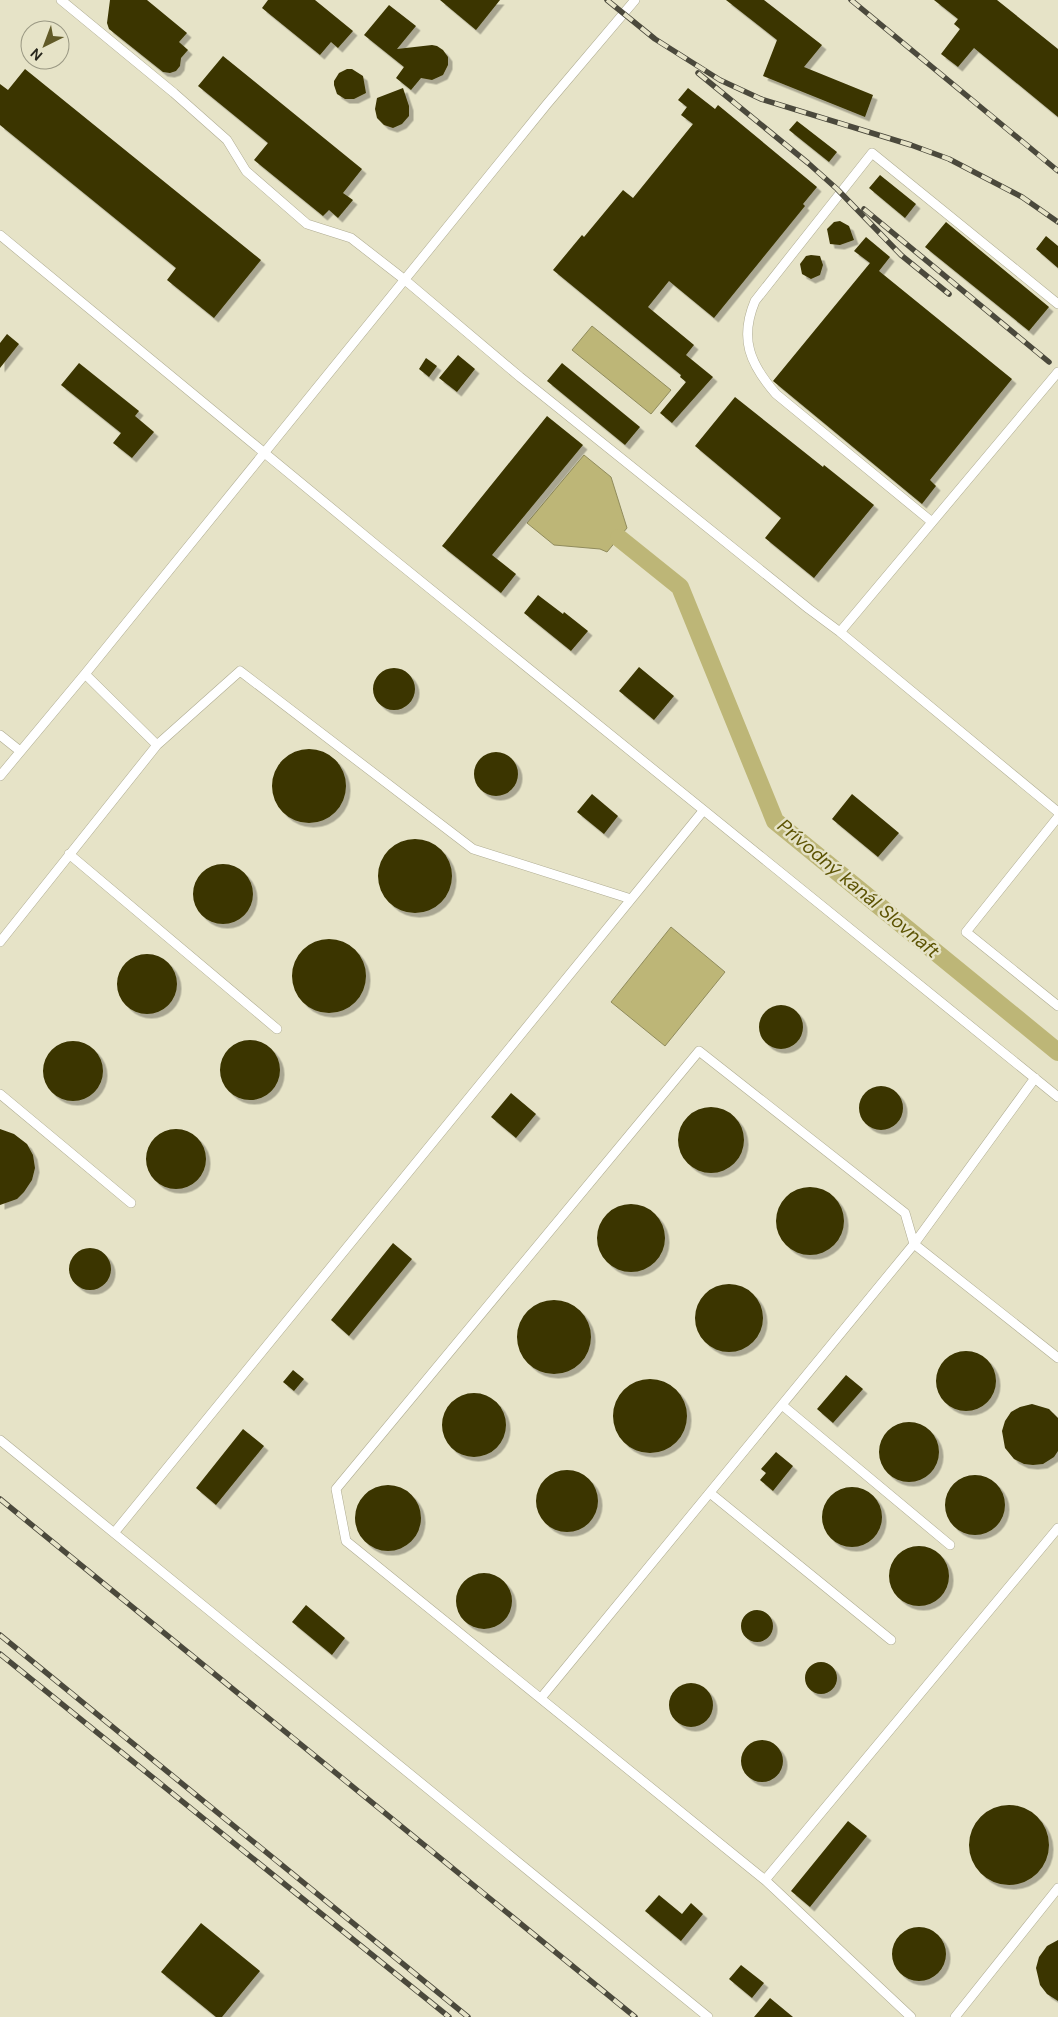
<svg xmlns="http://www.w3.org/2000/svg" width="1058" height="2017" font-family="'DM Sans',sans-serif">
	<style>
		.water { fill: #bdb677; stroke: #908b5c }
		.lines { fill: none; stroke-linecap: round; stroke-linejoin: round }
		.canal { stroke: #bdb677; stroke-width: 18 }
		.building { fill: #3b3503; filter: url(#shadow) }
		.service-casing { stroke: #afac92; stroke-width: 10 }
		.service { stroke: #fff; stroke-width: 9 }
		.rail-casing { stroke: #4b493c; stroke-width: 5.5 }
		.rail { stroke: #e6e3c7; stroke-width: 4; stroke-dasharray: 11; stroke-linecap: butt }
		.labels { text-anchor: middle; stroke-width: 5; stroke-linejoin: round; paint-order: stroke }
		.water-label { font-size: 19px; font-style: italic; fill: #5c5303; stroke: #e6e3c7 }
	</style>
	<defs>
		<filter id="shadow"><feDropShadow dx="4.5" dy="4.5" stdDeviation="0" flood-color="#0004"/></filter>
	</defs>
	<rect width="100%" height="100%" fill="#e6e3c7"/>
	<path class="water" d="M 592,326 L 671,390 L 651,414 L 572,350 Z
		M 584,455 L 611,477 L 627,528 L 607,552 L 600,549 L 554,545 L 527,523 Z
		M 671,927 L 725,972 L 665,1046 L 611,1002 Z"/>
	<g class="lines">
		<path class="canal" d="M 619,538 L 680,587 L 775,821 L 1058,1052"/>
	</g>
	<path class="building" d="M 110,0 L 147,0 L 187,33 L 179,42 L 188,50 L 181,58 L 180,66 L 176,71 L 170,73 L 163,72 L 109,29 L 107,23 Z
		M 268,0 L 315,0 L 353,31 L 338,48 L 331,42 L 320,55 L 262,8 Z
		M 440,0 L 500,0 L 476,30 Z
		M 726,0 L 764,0 L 822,45 L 804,67 L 873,95 L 865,117 L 763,76 L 777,40 Z
		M 934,0 L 997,0 L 1058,49 L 1058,117 L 974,48 L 958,67 L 941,54 L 960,29 L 954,24 L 958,19 Z
		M 389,5 L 416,26 L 397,49 L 432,45 L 437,46 L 443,50 L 448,57 L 448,65 L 443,75 L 432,80 L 421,78 L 411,90 L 396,78 L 404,67 L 364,35 Z
		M 223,56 L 362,169 L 343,193 L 353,200 L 338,218 L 329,210 L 323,216 L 254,160 L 268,143 L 198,86 Z
		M 25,69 L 261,260 L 214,318 L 167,280 L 176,268 L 0,125 L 0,84 L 8,90 Z
		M 347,69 L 352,69 L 363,76 L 366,93 L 354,99 L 345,99 L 337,94 L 334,85 L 334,81 L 339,73 Z
		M 403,88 L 409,106 L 409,116 L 402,124 L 393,128 L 384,125 L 377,118 L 375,109 L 377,98 Z
		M 688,88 L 715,109 L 718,105 L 817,187 L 803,204 L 805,206 L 714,318 L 669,281 L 648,307 L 694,345 L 686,355 L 713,377 L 672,423 L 660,413 L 686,382 L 680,377 L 681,375 L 553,270 L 582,235 L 584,237 L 623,190 L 633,198 L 693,124 L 681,115 L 687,107 L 678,100 Z
		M 797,121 L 837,152 L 829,162 L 789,130 Z
		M 880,175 L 916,204 L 905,218 L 869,188 Z
		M 840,221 L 849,226 L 854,240 L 840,245 L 830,244 L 827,229 L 834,222 Z
		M 946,222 L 1049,307 L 1029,331 L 925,247 Z
		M 1046,236 L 1058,246 L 1058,268 L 1036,249 Z
		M 866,237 L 890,257 L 879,271 L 1012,379 L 930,480 L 936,486 L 922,504 L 773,381 L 870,263 L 854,251 Z
		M 811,255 L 820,256 L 823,265 L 820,275 L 811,279 L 802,274 L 800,264 L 806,256 Z
		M 7,334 L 19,344 L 0,368 L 0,343 Z
		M 458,355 L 475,369 L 457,392 L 439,378 Z
		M 426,358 L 437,366 L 429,377 L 419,369 Z
		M 79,363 L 139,411 L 135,416 L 154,432 L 132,458 L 113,443 L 121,433 L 61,385 Z
		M 562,363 L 640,427 L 625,445 L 547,381 Z
		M 735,397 L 823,467 L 824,465 L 874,505 L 814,578 L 765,538 L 781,518 L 695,446 Z
		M 547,416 L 583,445 L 492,555 L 516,574 L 501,593 L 442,546 Z
		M 538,595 L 563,614 L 564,612 L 588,631 L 571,651 L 524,613 Z
		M 639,667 L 674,696 L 654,720 L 619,691 Z
		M373 689a21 21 0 1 1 42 0a21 21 0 1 1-42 0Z
		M272 786a37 37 0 1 1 74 0a37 37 0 1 1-74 0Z
		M474 774a22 22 0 1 1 44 0a22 22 0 1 1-44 0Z
		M 592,794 L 618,816 L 604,834 L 577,812 Z
		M 852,794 L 899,833 L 878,857 L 832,819 Z
		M378 876a37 37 0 1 1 74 0a37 37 0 1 1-74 0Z
		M193 894a30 30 0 1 1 60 0a30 30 0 1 1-60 0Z
		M292 976a37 37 0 1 1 74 0a37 37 0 1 1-74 0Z
		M117 984a30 30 0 1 1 60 0a30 30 0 1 1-60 0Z
		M759 1027a22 22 0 1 1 44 0a22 22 0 1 1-44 0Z
		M220 1070a30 30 0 1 1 60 0a30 30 0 1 1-60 0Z
		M43 1071a30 30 0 1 1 60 0a30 30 0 1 1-60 0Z
		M859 1108a22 22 0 1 1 44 0a22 22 0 1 1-44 0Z
		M 511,1093 L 536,1114 L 516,1138 L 491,1117 Z
		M678 1140a33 33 0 1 1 66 0a33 33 0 1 1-66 0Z
		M146 1159a30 30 0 1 1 60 0a30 30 0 1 1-60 0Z
		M 0,1129 L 14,1134 L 27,1144 L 33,1155 L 35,1168 L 32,1180 L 24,1192 L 17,1199 L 0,1205 Z
		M776 1221a34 34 0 1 1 68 0a34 34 0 1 1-68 0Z
		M597 1238a34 34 0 1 1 68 0a34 34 0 1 1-68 0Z
		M 393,1243 L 412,1259 L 349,1336 L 331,1320 Z
		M69 1269a21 21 0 1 1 42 0a21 21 0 1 1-42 0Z
		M695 1318a34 34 0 1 1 68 0a34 34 0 1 1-68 0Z
		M517 1337a37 37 0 1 1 74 0a37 37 0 1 1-74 0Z
		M936 1381a30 30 0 1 1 60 0a30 30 0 1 1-60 0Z
		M 293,1370 L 304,1379 L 294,1391 L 283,1382 Z
		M 846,1375 L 863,1389 L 833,1423 L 817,1409 Z
		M613 1416a37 37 0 1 1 74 0a37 37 0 1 1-74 0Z
		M442 1425a32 32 0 1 1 64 0a32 32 0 1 1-64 0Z
		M 1032,1404 L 1049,1409 L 1058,1418 L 1058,1451 L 1054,1457 L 1043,1464 L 1033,1465 L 1024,1464 L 1014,1459 L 1005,1448 L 1002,1431 L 1005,1421 L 1011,1412 L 1020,1407 Z
		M879 1452a30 30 0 1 1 60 0a30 30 0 1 1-60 0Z
		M 243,1429 L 264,1446 L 216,1505 L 196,1488 Z
		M 776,1452 L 793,1466 L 773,1491 L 760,1480 L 766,1473 L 761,1469 Z
		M536 1501a31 31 0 1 1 62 0a31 31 0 1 1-62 0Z
		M945 1505a30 30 0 1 1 60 0a30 30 0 1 1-60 0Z
		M355 1518a33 33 0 1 1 66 0a33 33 0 1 1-66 0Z
		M822 1517a30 30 0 1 1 60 0a30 30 0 1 1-60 0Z
		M889 1576a30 30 0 1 1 60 0a30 30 0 1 1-60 0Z
		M456 1601a28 28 0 1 1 56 0a28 28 0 1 1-56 0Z
		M 306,1605 L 345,1638 L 332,1655 L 292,1622 Z
		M741 1626a16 16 0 1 1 32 0a16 16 0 1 1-32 0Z
		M805 1678a16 16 0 1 1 32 0a16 16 0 1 1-32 0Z
		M669 1705a22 22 0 1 1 44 0a22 22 0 1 1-44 0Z
		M741 1761a21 21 0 1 1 42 0a21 21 0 1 1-42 0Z
		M969 1845a40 40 0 1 1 80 0a40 40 0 1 1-80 0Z
		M 848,1821 L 867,1836 L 810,1907 L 791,1891 Z
		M 659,1895 L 682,1914 L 691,1903 L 703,1914 L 681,1941 L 645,1911 Z
		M 201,1923 L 260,1971 L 222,2017 L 216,2017 L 161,1972 Z
		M892 1954a27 27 0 1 1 54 0a27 27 0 1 1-54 0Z
		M 1058,1940 L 1058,2001 L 1047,1994 L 1040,1985 L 1036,1968 L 1039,1957 L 1047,1946 Z
		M 741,1965 L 764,1983 L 752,1998 L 729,1979 Z
		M 770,1998 L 793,2017 L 754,2017 Z"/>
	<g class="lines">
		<defs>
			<path id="service" d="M 61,0 L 174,93 L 227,140 L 246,171 L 307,224 L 351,238 L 405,280 L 520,377 L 809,609 L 840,632 L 1058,372
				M 0,235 L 381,549 L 1058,1097
				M 932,522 L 776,394 C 750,364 739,339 755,301 L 872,153 L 1058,304
				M 840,632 L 1058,812
				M 0,735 L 20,751
				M 157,745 L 240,671 L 473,849 L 631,899
				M 0,776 L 85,674 L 547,104 L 635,0
				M 1058,817 L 966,932 L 1058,1006
				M 69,854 L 277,1029
				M 0,942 L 157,745 L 85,674
				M 0,1094 L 131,1203
				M 782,1405 L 950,1545
				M 0,1440 L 708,2017
				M 710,1493 L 891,1640
				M 114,1533 L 703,811
				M 541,1698 L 914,1244 L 1035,1078
				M 765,1880 L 1058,1528
				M 911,2017 L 765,1880 L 346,1541 L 336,1489 L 699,1051 L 905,1213 L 914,1244 L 1058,1358
				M 955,2017 L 1058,1888"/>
		</defs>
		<use href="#service" class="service-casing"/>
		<use href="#service" class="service"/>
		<defs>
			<path id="rail" d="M 607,0 L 655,39 L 720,80 L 761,99 L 911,145 L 949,159 L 1022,197 L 1058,222
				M 851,0 L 1058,171
				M 698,73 L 808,163 L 837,189 L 901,255 L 949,294
				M 864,209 L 1049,362
				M 0,1499 L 635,2017
				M 0,1635 L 468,2017
				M 0,1654 L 449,2017"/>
		</defs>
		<use href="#rail" class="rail-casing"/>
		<use href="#rail" class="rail"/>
	</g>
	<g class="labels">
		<g class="water-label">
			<text transform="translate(859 888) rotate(40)" y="7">Prívodný kanál Slovnaft</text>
		</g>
	</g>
	<g transform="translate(45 45) rotate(222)"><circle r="24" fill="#e6e3c7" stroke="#9a9883"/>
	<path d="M0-4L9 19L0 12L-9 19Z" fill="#615a27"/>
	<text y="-8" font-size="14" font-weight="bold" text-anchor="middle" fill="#28271d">N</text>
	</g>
</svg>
